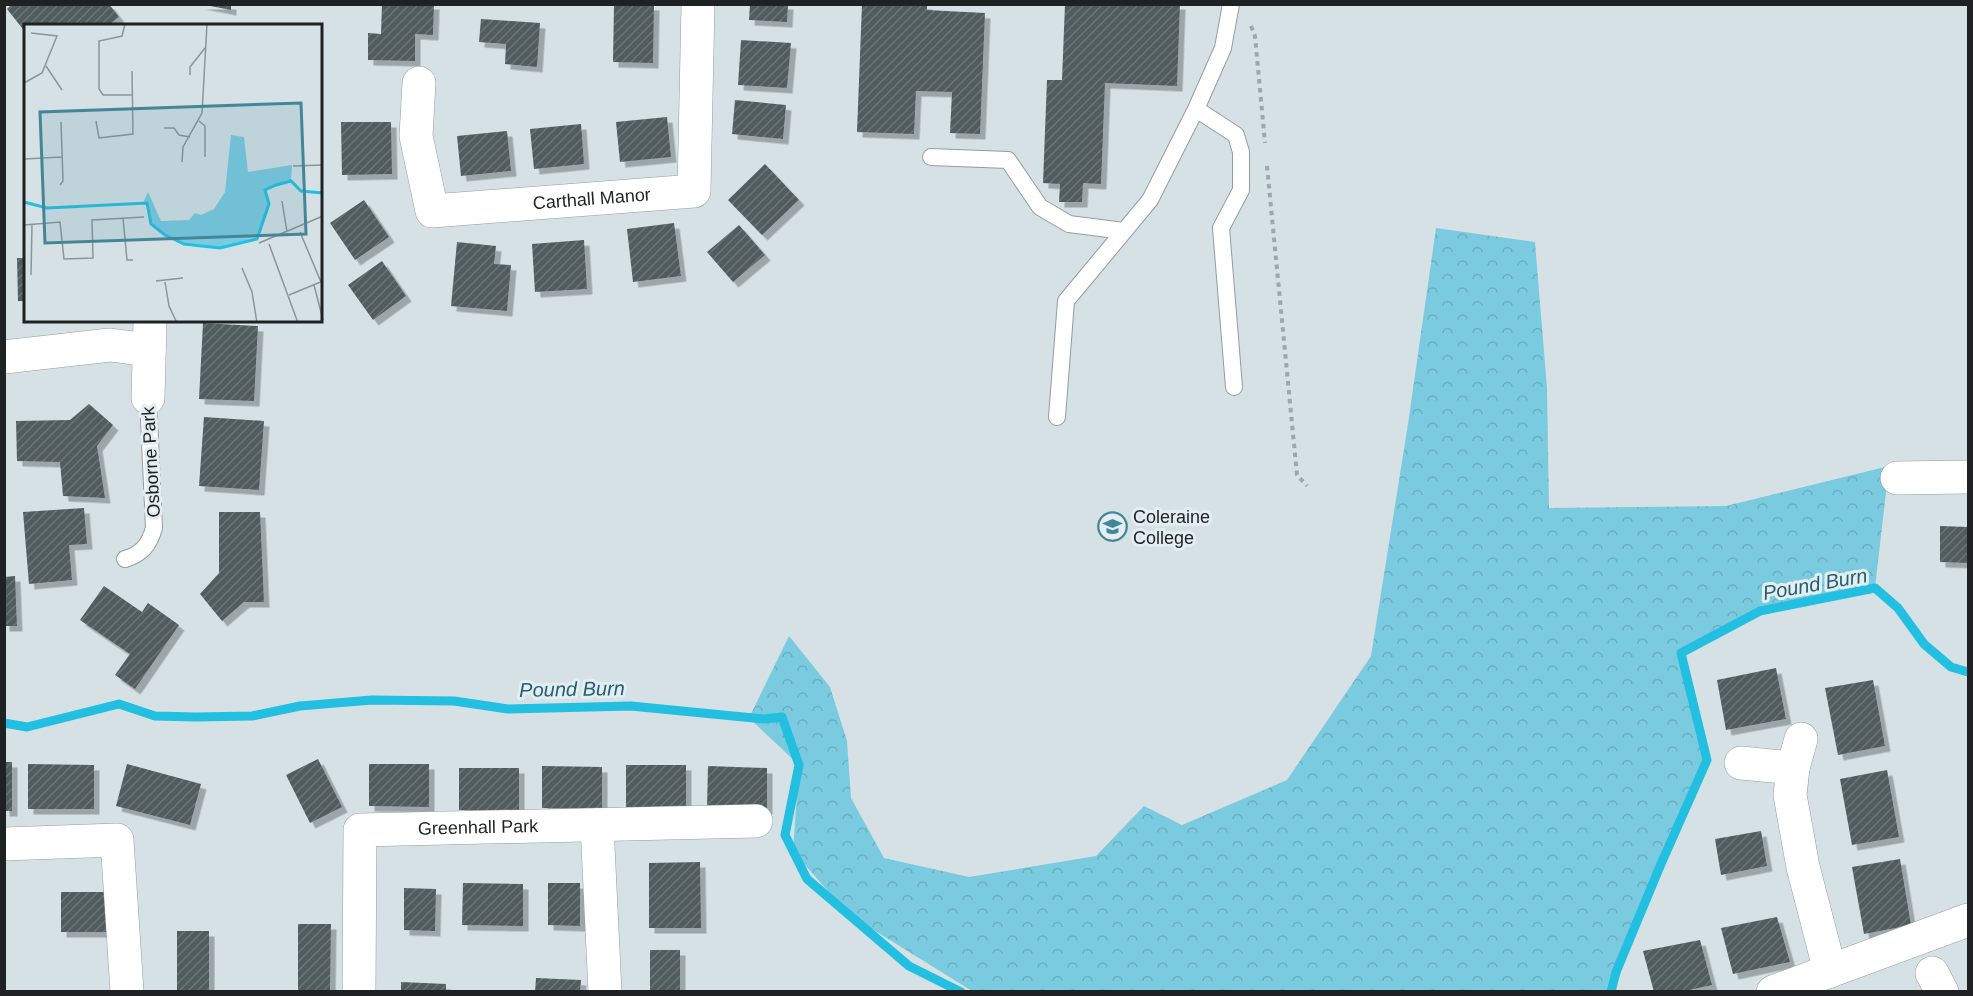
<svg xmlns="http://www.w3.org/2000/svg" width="1973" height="996" font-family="Helvetica,sans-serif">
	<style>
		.forest { fill: url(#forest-crowns) }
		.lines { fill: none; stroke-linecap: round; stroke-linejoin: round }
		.stream { stroke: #23bfe0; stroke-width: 9 }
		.building { fill: url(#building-hatch); filter: url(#shadow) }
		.lane-casing { stroke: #929da0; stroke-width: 18 }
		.street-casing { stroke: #929da0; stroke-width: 34 }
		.path { stroke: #9da6a9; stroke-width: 4; stroke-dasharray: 4.5 4.5; stroke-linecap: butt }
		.lane { stroke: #fff; stroke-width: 16 }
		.street { stroke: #fff; stroke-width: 33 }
		.labels { text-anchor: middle; stroke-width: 6; stroke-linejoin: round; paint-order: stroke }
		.street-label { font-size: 18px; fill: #1e2223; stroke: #e2eef2 }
		.poi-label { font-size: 18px; fill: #1e2223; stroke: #e2eef2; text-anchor: start }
		.water-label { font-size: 20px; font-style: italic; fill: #265f6d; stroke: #e2eef2 }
		.inset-river { fill: none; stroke: #23bfe0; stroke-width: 3 }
		.inset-road { fill: none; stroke: #8c9597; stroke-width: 1.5 }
		.view { fill: #448697; fill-opacity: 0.15; stroke: #448697; stroke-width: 3 }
		.inset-edge { fill: none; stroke: #1e2223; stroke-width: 3 }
	</style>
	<defs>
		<pattern id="forest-crowns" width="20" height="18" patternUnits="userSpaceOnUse" patternTransform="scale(1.5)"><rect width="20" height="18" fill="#7bcbe0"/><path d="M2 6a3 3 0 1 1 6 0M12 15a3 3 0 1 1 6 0" fill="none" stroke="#6aaec0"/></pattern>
		<pattern id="building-hatch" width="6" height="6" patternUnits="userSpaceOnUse" patternTransform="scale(1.5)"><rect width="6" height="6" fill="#515c5f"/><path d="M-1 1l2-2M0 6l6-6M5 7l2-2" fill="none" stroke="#6c7476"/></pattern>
		<filter id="shadow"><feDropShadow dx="5.5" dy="5.5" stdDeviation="0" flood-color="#0004"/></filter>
	</defs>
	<rect width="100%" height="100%" fill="#d5e1e5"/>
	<path class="forest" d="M 1436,228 L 1535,242 L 1547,388 L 1549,508 L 1726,506 L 1889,466 L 1875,588 L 1760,611 L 1681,653 L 1707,760 L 1661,864 L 1614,991 L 972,991 L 848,914 L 793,851 L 799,765 L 749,718 L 789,636 L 830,687 L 847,741 L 851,798 L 884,858 L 969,877 L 1096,856 L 1144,806 L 1182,825 L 1287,780 L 1371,656 L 1408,424 Z"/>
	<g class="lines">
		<path class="stream" d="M 4,723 L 27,727 L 119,704 L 155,716 L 196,717 L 252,716 L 300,706 L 372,700 L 454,701 L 508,709 L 631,706 L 764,719 L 782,717 L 799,765 L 785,835 L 807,879 L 909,966 L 961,992
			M 1611,992 L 1616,972 L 1661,864 L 1707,760 L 1681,653 L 1760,611 L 1875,588 L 1898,608 L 1924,644 L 1951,667 L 1968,672"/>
	</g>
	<path class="building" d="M 12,4 L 109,4 L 119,17 L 108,26 L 83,26 L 81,22 L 76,26 L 26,26 L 26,33 L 7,9 Z
		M 200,4 L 231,4 L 231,10 Z
		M 382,4 L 434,4 L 433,35 L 415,34 L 415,61 L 368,60 L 368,33 L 381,34 Z
		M 750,4 L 788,4 L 787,22 L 749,20 Z
		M 862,4 L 927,4 L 927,10 L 985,13 L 980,134 L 950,133 L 952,92 L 916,91 L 914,134 L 857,132 Z
		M 1065,4 L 1180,4 L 1177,86 L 1105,83 L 1101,184 L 1083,183 L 1082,202 L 1059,202 L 1060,184 L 1043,183 L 1047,80 L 1062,80 Z
		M 614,5 L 654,5 L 653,63 L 613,62 Z
		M 481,19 L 540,23 L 537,67 L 505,64 L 506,44 L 479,42 Z
		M 741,40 L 791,43 L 787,88 L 738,85 Z
		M 735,100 L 786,105 L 783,139 L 732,134 Z
		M 667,117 L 671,157 L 620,162 L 616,122 Z
		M 341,122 L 391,122 L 392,174 L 342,175 Z
		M 581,124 L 584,164 L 534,169 L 530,129 Z
		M 507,131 L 511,171 L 461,176 L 457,136 Z
		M 765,164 L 799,200 L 762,235 L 728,200 Z
		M 364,200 L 389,237 L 355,260 L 330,223 Z
		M 674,223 L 681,276 L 633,282 L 627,229 Z
		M 739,225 L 765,255 L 733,282 L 707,252 Z
		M 584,240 L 587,289 L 535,292 L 532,244 Z
		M 457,242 L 496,246 L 494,264 L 511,265 L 507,311 L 451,306 Z
		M 17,258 L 26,258 L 26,301 L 18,301 Z
		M 382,261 L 406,296 L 373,320 L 348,285 Z
		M 203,323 L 258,326 L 254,401 L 199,399 Z
		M 89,404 L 113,425 L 97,446 L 105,498 L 63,496 L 60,462 L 17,461 L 16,421 L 70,420 Z
		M 204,417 L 264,421 L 259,490 L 199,486 Z
		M 84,508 L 87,544 L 69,545 L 72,580 L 29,584 L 23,512 Z
		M 219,512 L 260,512 L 264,602 L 244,602 L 222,621 L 200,594 L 219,573 Z
		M 1940,526 L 1968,527 L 1968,563 L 1940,562 Z
		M 15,576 L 17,626 L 4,626 L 4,577 Z
		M 104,586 L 142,612 L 148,603 L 179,625 L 135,689 L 115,675 L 130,654 L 80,620 Z
		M 1776,668 L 1786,719 L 1726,730 L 1717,680 Z
		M 1873,680 L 1885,746 L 1838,755 L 1825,688 Z
		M 318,759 L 342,807 L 310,823 L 286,775 Z
		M 4,762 L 12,762 L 12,811 L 4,811 Z
		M 28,764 L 94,765 L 94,809 L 28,809 Z
		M 127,764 L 201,784 L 190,825 L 116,806 Z
		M 369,764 L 429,764 L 429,807 L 369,806 Z
		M 626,765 L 686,765 L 686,807 L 626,807 Z
		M 542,766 L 602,767 L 602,809 L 542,808 Z
		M 708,766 L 767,768 L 767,809 L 707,809 Z
		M 459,768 L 519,768 L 519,811 L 459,810 Z
		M 1887,770 L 1899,837 L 1852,845 L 1840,779 Z
		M 1761,831 L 1767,866 L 1721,875 L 1715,839 Z
		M 1900,859 L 1911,925 L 1864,934 L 1852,867 Z
		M 700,862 L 701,928 L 649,928 L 649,863 Z
		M 463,883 L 523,884 L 523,926 L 462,925 Z
		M 548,883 L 580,883 L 580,926 L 548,925 Z
		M 404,888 L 436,889 L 435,931 L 404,930 Z
		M 61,892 L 109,892 L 108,932 L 61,932 Z
		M 1777,917 L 1790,962 L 1733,974 L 1721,928 Z
		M 298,924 L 331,924 L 330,992 L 298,992 Z
		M 177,931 L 209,931 L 209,992 L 177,992 Z
		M 1700,940 L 1712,985 L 1680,992 L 1654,992 L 1643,951 Z
		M 650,950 L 680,950 L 680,992 L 650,992 Z
		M 536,978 L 581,980 L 580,992 L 535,992 Z
		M 401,982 L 446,984 L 446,992 L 401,992 Z"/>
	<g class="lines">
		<defs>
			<path id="lane" d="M 1196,109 L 1236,135 L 1241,152 L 1241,190 L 1221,228 L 1234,387
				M 931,157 L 1008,160 L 1040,207 L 1069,224 L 1124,231
				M 1057,417 L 1066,301 L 1150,200 L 1196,109 L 1223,48 L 1231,4
				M 125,559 C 142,554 149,545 154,528 L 148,398"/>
			<g id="street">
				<path id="s1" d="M 419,83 L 416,136 L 432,211 L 694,191 L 698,4"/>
				<path d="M 4,357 L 110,345 L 149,350"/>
				<path d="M 148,398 L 150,321"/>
				<path d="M 1897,478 L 1968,477"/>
				<path d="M 1801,739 L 1793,768 L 1790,795 L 1803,867 L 1830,971"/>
				<path d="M 1741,763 L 1793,768"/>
				<path d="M 597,825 L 605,992"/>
				<path d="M 4,844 L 117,840 L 127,992"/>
				<path d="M 1932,973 L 1942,992"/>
				<path id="s2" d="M 359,992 L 360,830 L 756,821"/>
				<path d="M 1773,992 L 1968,920"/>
			</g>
		</defs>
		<use href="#lane" class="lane-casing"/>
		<use href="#street" class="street-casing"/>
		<path class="path" d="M 1251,26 L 1255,36 L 1265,143
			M 1267,166 L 1297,475 L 1307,486"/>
		<use href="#lane" class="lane"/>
		<use href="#street" class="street"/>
	</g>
	<defs>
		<symbol id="school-ring" viewBox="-11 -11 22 22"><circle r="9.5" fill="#e2eef2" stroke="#448697" stroke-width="1.5"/><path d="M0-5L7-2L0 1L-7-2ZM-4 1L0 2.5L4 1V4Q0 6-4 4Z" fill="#448697"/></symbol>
	</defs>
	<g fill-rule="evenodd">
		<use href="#school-ring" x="1096" y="510" width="33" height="33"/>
	</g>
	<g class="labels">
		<g class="street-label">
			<text dy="6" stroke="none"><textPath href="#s1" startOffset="290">Carthall Manor</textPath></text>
			<text transform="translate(151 462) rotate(-93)" y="6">Osborne Park</text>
			<text dy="6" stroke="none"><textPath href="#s2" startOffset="280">Greenhall Park</textPath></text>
		</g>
		<g class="poi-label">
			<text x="1133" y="523">Coleraine<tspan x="1133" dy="21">College</tspan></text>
		</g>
		<g class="water-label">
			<text transform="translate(1815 584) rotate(-10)" y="7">Pound Burn</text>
			<text transform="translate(572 689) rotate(-1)" y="7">Pound Burn</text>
		</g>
	</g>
	<g transform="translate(24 24)">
		<rect width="298" height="298" fill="#d5e1e5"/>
		<path d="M 207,111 L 220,113 L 224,148 L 268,141 L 267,157 L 242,166 L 245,180 L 233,215 L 196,224 L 175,222 L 154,217 L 133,205 L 125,197 L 126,185 L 119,179 L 124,168 L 137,197 L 165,196 L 171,189 L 177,191 L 190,185 L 201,168 Z" fill="#7bcbe0"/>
		<path class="inset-river" d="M 0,178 L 23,184 L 123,179 L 127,200 L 141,211 L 160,220 L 196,224 L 233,215 L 245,180 L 241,166 L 252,161 L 267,157 L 277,167 L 299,169"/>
		<path class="inset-road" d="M 101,0 L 98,12 L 75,17 L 75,65 L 79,71 L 109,71M 22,42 L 38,66M 166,51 L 166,43 L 181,24M 0,59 L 18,49 L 33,12 L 7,9M 72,97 L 75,114 L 109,110 L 108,47M 175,97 L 181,102 L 181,133M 140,104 L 150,104 L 155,111 L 166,113M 0,135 L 38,133M 158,138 L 159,123 L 178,89 L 183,0M 269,142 L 299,141M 36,161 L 39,157 L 37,98M 258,177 L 263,208M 99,194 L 103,236 L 109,236M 0,201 L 36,198 L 40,235 L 69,234 L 68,196 L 120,193M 276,208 L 297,258M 235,219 L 299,192M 245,220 L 274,299M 218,244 L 228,268 L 233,299M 7,251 L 8,200M 132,257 L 159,254M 141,258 L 145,282 L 153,299M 290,261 L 299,296M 265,271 L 299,257"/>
		<path class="view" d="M 277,79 L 282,210 L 21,219 L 16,88 Z"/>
		<rect width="298" height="298" class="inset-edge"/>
	</g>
	<rect width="1973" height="996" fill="none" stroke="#1e2223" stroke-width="12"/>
</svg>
